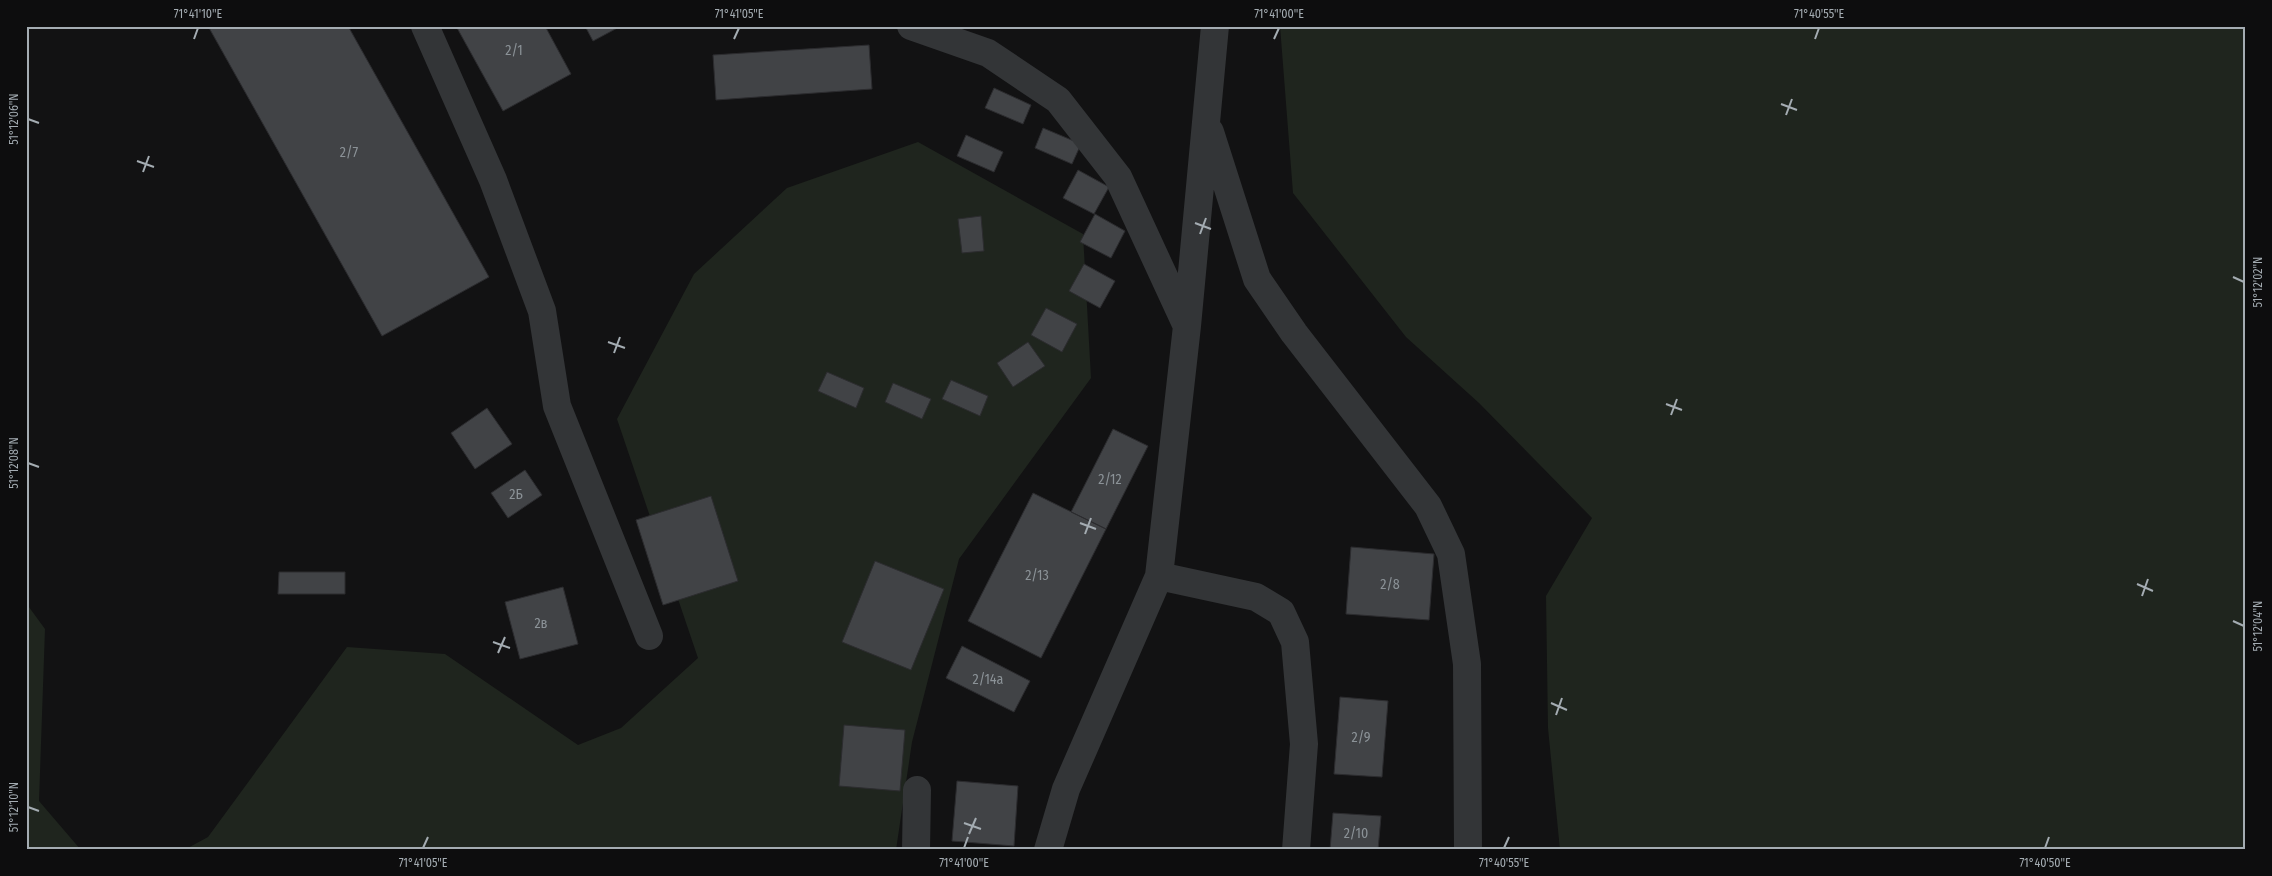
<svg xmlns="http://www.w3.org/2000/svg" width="2272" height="876" font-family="'Fira Sans Condensed',sans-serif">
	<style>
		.green { fill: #1f251e }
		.building { fill: #414346; stroke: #2c2c2f }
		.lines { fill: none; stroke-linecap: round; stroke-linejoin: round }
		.minor { stroke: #333537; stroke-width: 28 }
		.ticks { fill: none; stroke: #a4acb2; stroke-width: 2 }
		.labels { text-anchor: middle; stroke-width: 5; stroke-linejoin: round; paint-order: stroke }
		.number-label { font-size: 14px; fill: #8b9297 }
		.neatline { fill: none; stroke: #a4acb2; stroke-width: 2 }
		.ticks-label { font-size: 12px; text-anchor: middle; fill: #a4acb2 }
	</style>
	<rect width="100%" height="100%" fill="#121213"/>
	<path class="green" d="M 1280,26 L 2246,26 L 2246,850 L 1560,850 L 1548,728 L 1546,596 L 1592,518 L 1479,403 L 1406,337 L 1293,193 Z
		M 918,142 L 1083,234 L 1091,378 L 959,559 L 912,742 L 896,850 L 184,850 L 208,837 L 347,647 L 445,654 L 578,745 L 621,728 L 698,658 L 617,419 L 694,274 L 787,188 Z
		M 26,603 L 45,629 L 39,801 L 81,850 L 26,850 Z"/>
	<path class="building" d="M 208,26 L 348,26 L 489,277 L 382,336 Z
		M 456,26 L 545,26 L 571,74 L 503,111 Z
		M 585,26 L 621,26 L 593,41 Z
		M 869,45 L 872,89 L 716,100 L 713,55 Z
		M 994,88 L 1031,105 L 1023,124 L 985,108 Z
		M 1043,128 L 1081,144 L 1072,164 L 1035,148 Z
		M 966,135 L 1003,152 L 994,172 L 957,156 Z
		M 1078,170 L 1109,187 L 1094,214 L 1063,198 Z
		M 1095,214 L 1125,231 L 1111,258 L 1080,242 Z
		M 981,216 L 984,251 L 962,253 L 958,219 Z
		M 1084,264 L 1115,281 L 1100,308 L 1069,291 Z
		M 1046,308 L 1077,324 L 1062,352 L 1031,335 Z
		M 1028,342 L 1045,366 L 1013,387 L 997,363 Z
		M 827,372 L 864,388 L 856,408 L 818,391 Z
		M 951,380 L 988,396 L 980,416 L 942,399 Z
		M 893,383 L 931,399 L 922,419 L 885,402 Z
		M 487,408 L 512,444 L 475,469 L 451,433 Z
		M 1113,429 L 1148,446 L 1106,529 L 1071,512 Z
		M 525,470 L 542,495 L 508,518 L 491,493 Z
		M 1033,493 L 1106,529 L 1041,658 L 968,621 Z
		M 711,496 L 738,581 L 663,605 L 636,520 Z
		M 1351,547 L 1434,554 L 1429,620 L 1346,614 Z
		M 875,561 L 944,589 L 911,670 L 842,642 Z
		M 279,572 L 345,572 L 345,594 L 278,594 Z
		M 563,587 L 578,644 L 520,659 L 505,602 Z
		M 962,646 L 1030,681 L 1014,712 L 946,678 Z
		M 1340,697 L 1388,701 L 1382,777 L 1334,774 Z
		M 844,725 L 905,730 L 900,791 L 839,786 Z
		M 957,781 L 1018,786 L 1014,846 L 952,841 Z
		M 1333,813 L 1381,816 L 1378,850 L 1330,850 Z"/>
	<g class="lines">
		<path class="minor" d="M 425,26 L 493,180 L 542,311 L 557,406 L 649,636
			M 911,26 L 988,53 L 1058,100 L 1118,177 L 1186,324
			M 1210,132 L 1257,279 L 1294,333 L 1428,506 L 1451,554 L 1467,664 L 1468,850
			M 1159,576 L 1256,597 L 1281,612 L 1295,642 L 1304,744 L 1296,850
			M 916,850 L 917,790
			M 1048,850 L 1066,789 L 1159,576 L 1187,326 L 1215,26"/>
	</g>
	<path class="ticks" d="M 194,39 L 198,28M 734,39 L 739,28M 1274,39 L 1279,28M 1815,39 L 1819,28M 1781,104 L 1797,110M 1786,115 L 1792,99M 28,119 L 39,123M 137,161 L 154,167M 143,172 L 149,156M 1195,223 L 1211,229M 1200,234 L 1206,218M 2233,277 L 2244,282M 608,342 L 625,348M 614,353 L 620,337M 1666,404 L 1682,410M 1671,415 L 1677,399M 28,463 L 39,467M 1080,523 L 1096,529M 1085,534 L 1091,518M 2137,584 L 2153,591M 2142,596 L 2148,579M 2233,621 L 2244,626M 493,642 L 510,648M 498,653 L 505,637M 1551,703 L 1567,710M 1556,715 L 1562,698M 28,807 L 39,811M 964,823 L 981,829M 969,834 L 976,818M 423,848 L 428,837M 964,848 L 968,837M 1504,848 L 1509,837M 2045,848 L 2049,837"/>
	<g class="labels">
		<g class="number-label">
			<text x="514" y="55">2/1</text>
			<text x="349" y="157">2/7</text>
			<text x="1110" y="484">2/12</text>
			<text x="516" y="499">2Б</text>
			<text x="1037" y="580">2/13</text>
			<text x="1390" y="589">2/8</text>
			<text x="541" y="628">2в</text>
			<text x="988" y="684">2/14а</text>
			<text x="1361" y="742">2/9</text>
			<text x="1356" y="838">2/10</text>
		</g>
	</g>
	<rect width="2272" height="876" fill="none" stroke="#0d0d0e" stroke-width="55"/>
	<rect x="28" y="28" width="2216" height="820" class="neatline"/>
	<g class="ticks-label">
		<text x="198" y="18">71°41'10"E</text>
		<text x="739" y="18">71°41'05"E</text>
		<text x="1279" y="18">71°41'00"E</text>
		<text x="1819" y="18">71°40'55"E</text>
		<text transform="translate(14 119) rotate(-90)" y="4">51°12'06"N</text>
		<text transform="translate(2258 282) rotate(-90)" y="4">51°12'02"N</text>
		<text transform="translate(14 463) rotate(-90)" y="4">51°12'08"N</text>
		<text transform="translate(2258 626) rotate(-90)" y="4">51°12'04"N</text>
		<text transform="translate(14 807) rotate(-90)" y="4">51°12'10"N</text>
		<text x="423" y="867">71°41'05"E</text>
		<text x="964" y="867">71°41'00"E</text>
		<text x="1504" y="867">71°40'55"E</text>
		<text x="2045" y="867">71°40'50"E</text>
	</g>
</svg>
